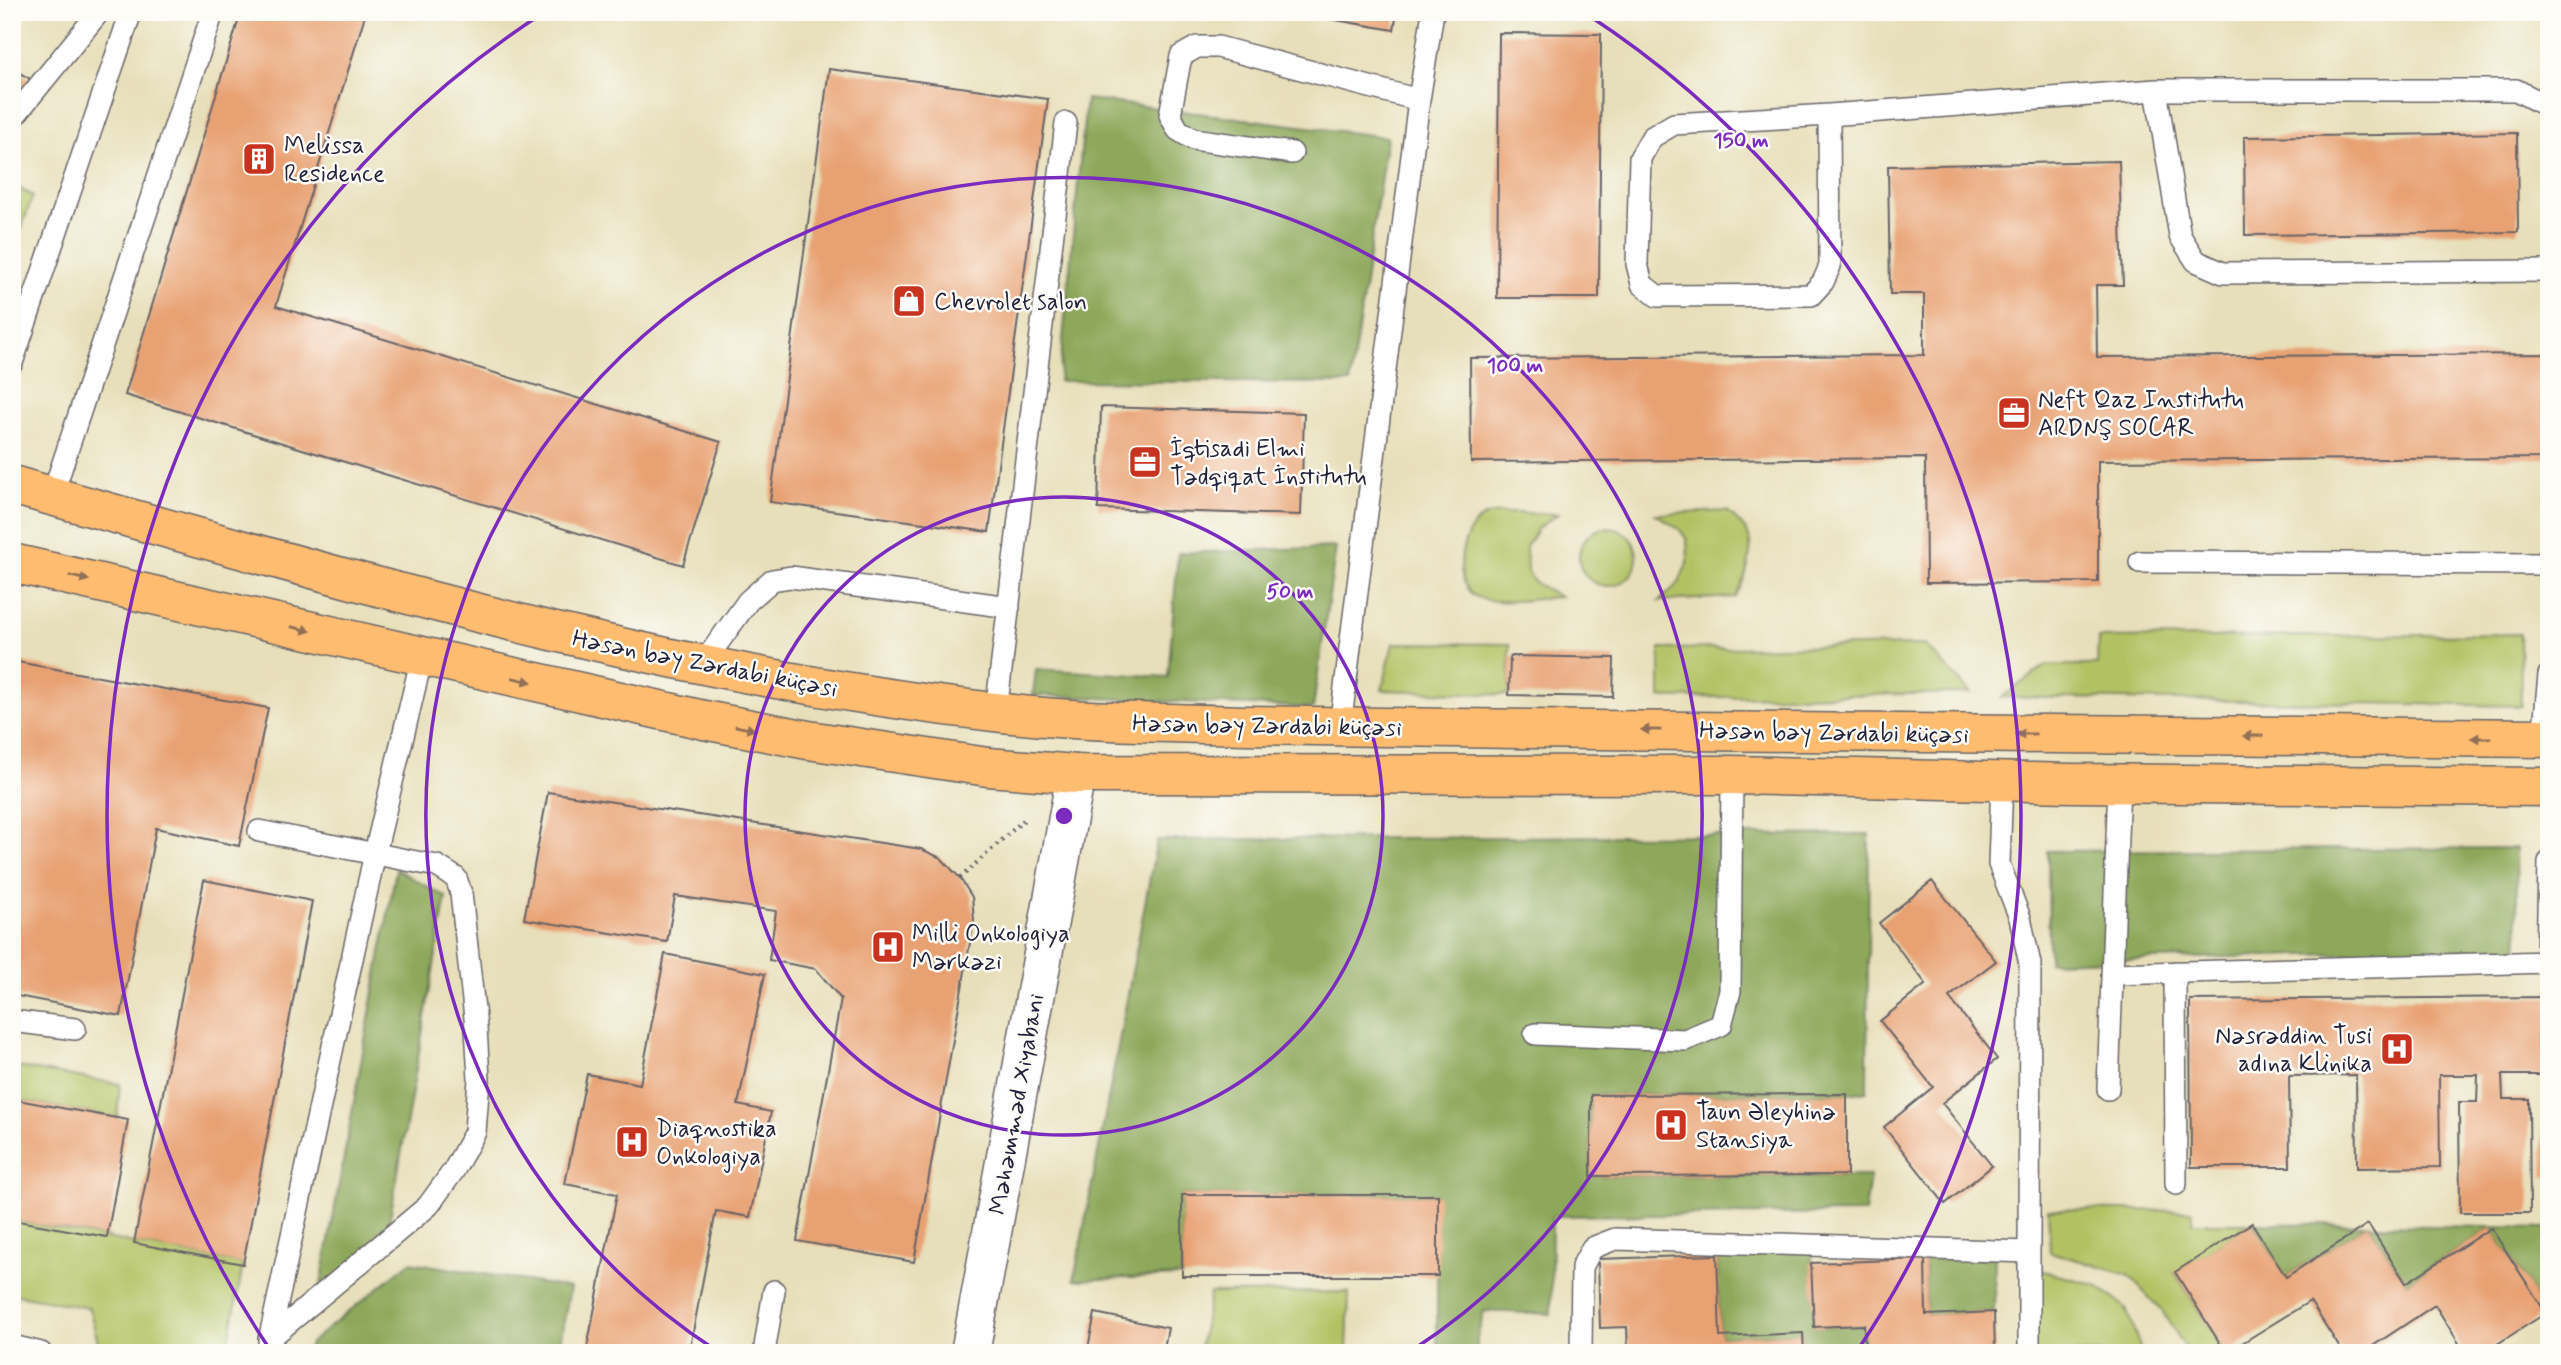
<svg xmlns="http://www.w3.org/2000/svg" width="2561" height="1365" font-family="Mynerve,sans-serif">
	<style>
		.green { fill: #b2c264; stroke: #6a7250; stroke-width: 2 }
		.forest { fill: #8da85a; stroke: #58654a; stroke-width: 2 }
		.building { fill: #e8a172 }
		.lines { fill: none; stroke-linecap: round; stroke-linejoin: round }
		.service-casing { stroke: #676467; stroke-width: 24 }
		.tertiary-casing { stroke: #676467; stroke-width: 41 }
		.primary-casing { stroke: #676467; stroke-width: 41 }
		.path { stroke: #676467; stroke-width: 4.5; stroke-dasharray: 2 5; stroke-linecap: butt }
		.service { stroke: #fff; stroke-width: 21 }
		.tertiary { stroke: #fff; stroke-width: 38 }
		.primary { stroke: #febc70; stroke-width: 38 }
		.oneway { fill: #906f56 }
		.ring { fill: none; stroke: #7b2cbf; stroke-width: 3.5 }
		.labels { text-anchor: middle; stroke-width: 5; stroke-linejoin: round; paint-order: stroke }
		.poi-label { font-size: 24px; fill: #22223b; stroke: #fdfcf7; text-anchor: start }
		.street-label { font-size: 24px; fill: #22223b; stroke: #fdfcf7 }
		.centre { fill: #7b2cbf; stroke: #fdfcf7; stroke-width: 3.5 }
		.ring-label { font-size: 21px; text-anchor: middle; font-weight: bold; fill: #7b2cbf; stroke: #fdfcf7; stroke-width: 5; stroke-linejoin: round; paint-order: stroke }
	</style>
	<rect width="100%" height="100%" fill="#fdfcf7"/>
	<filter id="ink" filterUnits="userSpaceOnUse"><feTurbulence type="fractalNoise" baseFrequency=".0143" numOctaves="2"/><feDisplacementMap in="SourceGraphic" scale="14" xChannelSelector="R" yChannelSelector="G"/><feConvolveMatrix kernelMatrix="1 2 1 2 8 2 1 2 1" color-interpolation-filters="sRGB"/></filter>
	<filter id="wash" filterUnits="userSpaceOnUse"><feTurbulence type="fractalNoise" baseFrequency=".00686" numOctaves="4" result="noise"/><feDisplacementMap in="SourceGraphic" scale="28" xChannelSelector="R" yChannelSelector="G"/><feGaussianBlur stdDeviation="1.57" result="paint"/><feColorMatrix in="noise" values="0 0 0 0 0 0 0 0 0 0 0 0 0 0 0 0 0 1.4 0 .05"/><feComposite in="paint" operator="in"/></filter>
	<g filter="url(#wash)">
		<rect width="100%" height="100%" fill="#e7dfb9"/>
		<path class="green" d="M 12,185 L 33,196 L 12,254 Z
			M 1727,511 C 1733,517 1743,525 1747,532 C 1756,550 1745,581 1735,597 L 1659,601 L 1679,583 L 1688,561 L 1687,540 L 1680,530 L 1656,514 Z
			M 1558,514 L 1538,528 L 1526,547 L 1527,570 L 1534,582 L 1560,597 C 1538,598 1494,607 1475,596 C 1450,581 1461,523 1488,515 C 1500,511 1543,514 1558,514 Z
			M1579 557a29 29 0 1 1 58 0a29 29 0 1 1-58 0Z
			M 2520,634 L 2521,706 L 2002,697 L 2046,665 L 2097,665 L 2098,638 Z
			M 1393,643 L 1510,644 L 1509,695 L 1382,690 Z
			M 1925,645 L 1971,693 L 1660,698 L 1660,649 Z
			M 12,1066 L 120,1084 L 117,1118 L 12,1099 Z
			M 2048,1209 L 2193,1211 L 2193,1223 L 2252,1223 L 2175,1273 L 2226,1353 L 2189,1353 L 2162,1311 L 2128,1275 L 2050,1252 Z
			M 12,1220 L 243,1264 L 227,1353 L 101,1353 L 89,1308 L 12,1294 Z
			M 2031,1268 L 2096,1285 L 2126,1308 L 2142,1353 L 2033,1353 Z
			M 1349,1292 L 1347,1353 L 1199,1353 L 1210,1293 Z"/>
		<path class="forest" d="M 1086,99 L 1387,137 L 1350,383 L 1059,381 Z
			M 1336,547 L 1313,708 L 1033,695 L 1036,669 L 1168,677 L 1178,553 Z
			M 1869,834 L 1867,1091 L 1847,1094 L 1591,1095 L 1591,1176 L 1870,1176 L 1865,1213 L 1552,1216 L 1551,1314 L 1484,1311 L 1477,1339 L 1477,1353 L 1437,1353 L 1437,1195 L 1182,1195 L 1182,1276 L 1074,1280 L 1157,840 Z
			M 2516,848 L 2518,949 L 2049,962 L 2048,851 Z
			M 396,869 L 446,897 L 387,1235 L 319,1295 Z
			M 2252,1223 L 2549,1228 L 2549,1310 L 2546,1313 L 2491,1228 L 2406,1283 L 2368,1224 L 2286,1277 Z
			M 1812,1250 L 1814,1327 L 1864,1325 L 1865,1353 L 1804,1353 L 1803,1333 L 1720,1337 L 1717,1255 Z
			M 1995,1256 L 1994,1312 L 1926,1315 L 1925,1259 Z
			M 410,1262 L 570,1288 L 558,1353 L 307,1353 L 310,1343 Z"/>
		<g id="blocks">
			<path class="building" d="M 241,12 L 366,12 L 276,306 L 721,442 L 683,565 L 125,395 Z
				M 1289,12 L 1397,12 L 1394,30 Z
				M 1499,33 L 1601,34 L 1599,298 L 1497,298 Z
				M 12,68 L 30,79 L 12,104 Z
				M 829,69 L 1048,99 L 989,532 L 770,502 Z
				M 2517,133 L 2518,232 L 2245,235 L 2244,137 Z
				M 2119,161 L 2123,285 L 2096,285 L 2097,357 L 2549,354 L 2549,458 L 2098,461 L 2098,582 L 1926,583 L 1925,458 L 1471,462 L 1470,358 L 1924,355 L 1924,294 L 1890,294 L 1888,166 Z
				M 1101,407 L 1304,413 L 1301,515 L 1098,509 Z
				M 1510,656 L 1614,658 L 1613,697 L 1509,695 Z
				M 12,661 L 268,708 L 239,846 L 156,828 L 121,1016 L 12,995 Z
				M 548,792 L 921,849 L 941,858 L 960,878 L 972,897 L 974,920 L 914,1262 L 797,1241 L 841,999 L 816,969 L 769,960 L 776,911 L 675,896 L 667,942 L 524,919 Z
				M 204,880 L 312,901 L 243,1264 L 134,1243 Z
				M 1932,881 L 1996,961 L 1949,997 L 1997,1059 L 1942,1103 L 1992,1166 L 1945,1204 L 1884,1127 L 1933,1087 L 1880,1021 L 1926,984 L 1879,923 Z
				M 665,954 L 765,974 L 738,1105 L 771,1112 L 750,1217 L 716,1211 L 689,1353 L 586,1353 L 617,1194 L 565,1184 L 587,1074 L 640,1084 Z
				M 2549,997 L 2549,1177 L 2543,1177 L 2543,1075 L 2502,1075 L 2503,1099 L 2529,1099 L 2530,1213 L 2460,1213 L 2459,1102 L 2477,1102 L 2478,1075 L 2439,1075 L 2440,1167 L 2357,1168 L 2356,1075 L 2289,1076 L 2290,1167 L 2191,1167 L 2190,1000 Z
				M 1847,1094 L 1847,1175 L 1591,1176 L 1591,1095 Z
				M 12,1099 L 128,1120 L 107,1237 L 12,1220 Z
				M 1182,1195 L 1438,1195 L 1438,1276 L 1182,1276 Z
				M 2252,1223 L 2286,1277 L 2368,1224 L 2406,1283 L 2491,1228 L 2546,1313 L 2483,1353 L 2465,1353 L 2435,1305 L 2362,1353 L 2343,1353 L 2310,1301 L 2226,1353 L 2175,1272 Z
				M 1717,1255 L 1720,1337 L 1803,1333 L 1804,1353 L 1700,1353 L 1700,1350 L 1628,1353 L 1627,1327 L 1600,1328 L 1598,1259 Z
				M 1925,1259 L 1926,1315 L 1994,1312 L 1995,1353 L 1865,1353 L 1864,1325 L 1814,1327 L 1811,1263 Z
				M 1095,1313 L 1168,1328 L 1163,1353 L 1087,1353 Z"/>
		</g>
	</g>
	<g filter="url(#ink)">
		<use href="#blocks" fill-opacity="0" stroke="#676467" stroke-width="2"/>
		<g class="lines">
			<defs>
				<path id="service" d="M 2156,90 L 2180,236 L 2196,261 L 2223,273 L 2549,271
					M 1829,115 L 1830,266 L 1823,282 L 1811,295 L 1657,296 L 1642,284 L 1637,264 L 1640,158 L 1652,137 L 1674,124 L 1829,115 L 2156,90 L 2516,90 L 2549,107
					M 12,119 L 99,12
					M 1292,153 L 1193,139 L 1178,130 L 1170,115 L 1181,56 L 1197,47 L 1218,47 L 1419,100
					M 12,363 L 131,12
					M 52,496 L 213,12
					M 2140,562 L 2549,564
					M 702,665 L 748,601 L 772,580 L 791,577 L 1009,607
					M 996,712 L 1066,123
					M 1340,727 L 1419,100 L 1433,12
					M 2543,738 L 2549,675
					M 259,831 L 437,866 L 456,878 L 461,893 L 476,1027 L 479,1079 L 475,1132 L 454,1170 L 428,1206 L 269,1339
					M 2547,962 L 2549,862
					M 2175,972 L 2176,1184
					M 2112,974 L 2549,962
					M 12,1021 L 75,1029
					M 1535,1034 L 1685,1040 L 1721,1025 L 1730,991 L 1732,775
					M 2108,1089 L 2119,782
					M 269,1341 L 375,853 L 422,657
					M 12,1346 L 41,1353
					M 764,1353 L 774,1291
					M 1581,1353 L 1582,1267 L 1592,1248 L 1615,1239 L 2029,1252 L 2030,964 L 2020,918 L 1999,864 L 2002,782
					M 2029,1353 L 2029,1252"/>
				<path id="tertiary" d="M 970,1353 L 1076,774"/>
				<path id="primary" d="M 12,485 C 339,576 665,676 1003,713 C 1084,722 1166,723 1247,725 C 1363,727 1479,728 1595,730 C 1913,733 2231,737 2549,738
					M 12,563 L 704,720 L 808,740 L 988,767 L 1076,774 L 1732,775 L 2072,783 L 2549,787"/>
			</defs>
			<use href="#service" class="service-casing"/>
			<use href="#tertiary" class="tertiary-casing"/>
			<use href="#primary" class="primary-casing"/>
			<path class="path" d="M 960,878 L 1026,818"/>
			<use href="#service" class="service"/>
			<use href="#tertiary" class="tertiary"/>
			<use href="#primary" class="primary"/>
		</g>
		<defs><path id="oneway-solid" d="M-6-.8H1V-3.2L6.5 0L1 3.2V.8H-6Z" transform="scale(1.75)"/></defs>
		<g class="oneway">
			<use href="#oneway-solid" transform="translate(79 578) rotate(13)"/>
			<use href="#oneway-solid" transform="translate(301 629) rotate(13)"/>
			<use href="#oneway-solid" transform="translate(522 680) rotate(13)"/>
			<use href="#oneway-solid" transform="translate(745 728) rotate(11)"/>
			<use href="#oneway-solid" transform="translate(1651 730) rotate(-179)"/>
			<use href="#oneway-solid" transform="translate(2026 734) rotate(-180)"/>
			<use href="#oneway-solid" transform="translate(2253 736) rotate(-180)"/>
			<use href="#oneway-solid" transform="translate(2481 738) rotate(-180)"/>
		</g>
	</g>
	<g class="ring">
		<circle cx="1064" cy="816" r="319"/>
		<path d="M717 1351A638 638 0 1 1 1411 1351"/>
		<path d="M271 1351A957 957 0 0 1 543 13M1585 13A957 957 0 0 1 1857 1351"/>
	</g>
	<defs>
		<symbol id="building-square" viewBox="-11 -11 22 22"><rect x="-9" y="-9" width="18" height="18" rx="4" fill="#c8321e" stroke="#fdfcf7"/><path d="M-4-6H4V6H1V3H-1V6H-4ZM-2.5-4.3h1.7v1.8h-1.7ZM.8-4.3h1.7v1.8H.8ZM-2.5-1h1.7V.8h-1.7ZM.8-1h1.7V.8H.8Z" fill="#fff"/></symbol>
		<symbol id="shop-square" viewBox="-11 -11 22 22"><rect x="-9" y="-9" width="18" height="18" rx="4" fill="#c8321e" stroke="#fdfcf7"/><path d="M-5-2.5h2.3a2.7 3.5 0 0 1 5.4 0H5L5.5 6h-11ZM-1.5-2.5h3a1.5 2.3 0 0 0-3 0Z" fill="#fff"/></symbol>
		<symbol id="office-square" viewBox="-11 -11 22 22"><rect x="-9" y="-9" width="18" height="18" rx="4" fill="#c8321e" stroke="#fdfcf7"/><path d="M-6-3h4V-5.5h4V-3h4V5H-6ZM-1-4.5V-3h2v-1.5ZM-6 0V1H6V0Z" fill="#fff"/></symbol>
		<symbol id="hospital-square" viewBox="-11 -11 22 22"><rect x="-9" y="-9" width="18" height="18" rx="4" fill="#c8321e" stroke="#fdfcf7"/><path d="M-5-5h3v3.5h4V-5h3V5h-3V1.5h-4V5h-3Z" fill="#fff"/></symbol>
	</defs>
	<g fill-rule="evenodd">
		<use href="#building-square" x="240" y="140" width="38" height="38"/>
		<use href="#shop-square" x="890" y="282" width="38" height="38"/>
		<use href="#office-square" x="1995" y="394" width="38" height="38"/>
		<use href="#office-square" x="1126" y="443" width="38" height="38"/>
		<use href="#hospital-square" x="869" y="928" width="38" height="38"/>
		<use href="#hospital-square" x="2378" y="1030" width="38" height="38"/>
		<use href="#hospital-square" x="1652" y="1106" width="38" height="38"/>
		<use href="#hospital-square" x="613" y="1123" width="38" height="38"/>
	</g>
	<g class="labels">
		<g class="poi-label">
			<text x="284" y="153">Melissa<tspan x="284" dy="28">Residence</tspan></text>
			<text x="934" y="309">Chevrolet salon</text>
			<text x="2038" y="407">Neft Qaz Institutu<tspan x="2038" dy="28">ARDNŞ SOCAR</tspan></text>
			<text x="1170" y="456">İqtisadi Elmi<tspan x="1170" dy="28">Tədqiqat İnstitutu</tspan></text>
			<text x="912" y="941">Milli Onkologiya<tspan x="912" dy="28">Mərkəzi</tspan></text>
			<text x="2372" y="1043" text-anchor="end">Nəsrəddin Tusi<tspan x="2372" dy="28">adına Klinika</tspan></text>
			<text x="1696" y="1119">Taun Əleyhinə<tspan x="1696" dy="28">Stansiya</tspan></text>
			<text x="656" y="1136">Diaqnostika<tspan x="656" dy="28">Onkologiya</tspan></text>
		</g>
		<g class="street-label">
			<text transform="translate(705 663) rotate(11)" y="8">Həsən bəy Zərdabi küçəsi</text>
			<text transform="translate(1267 725) rotate(1)" y="8">Həsən bəy Zərdabi küçəsi</text>
			<text transform="translate(1834 732) rotate(1)" y="8">Həsən bəy Zərdabi küçəsi</text>
			<text transform="translate(1016 1104) rotate(-80)" y="8">Məhəmməd Xiyabani</text>
		</g>
	</g>
	<circle cx="1064" cy="816" r="10" class="centre"/>
	<g class="ring-label">
		<text x="1741" y="147">150 m</text>
		<text x="1515" y="372">100 m</text>
		<text x="1290" y="598">50 m</text>
	</g>
	<rect width="2561" height="1365" fill="none" stroke="#fdfcf7" stroke-width="42"/>
</svg>
